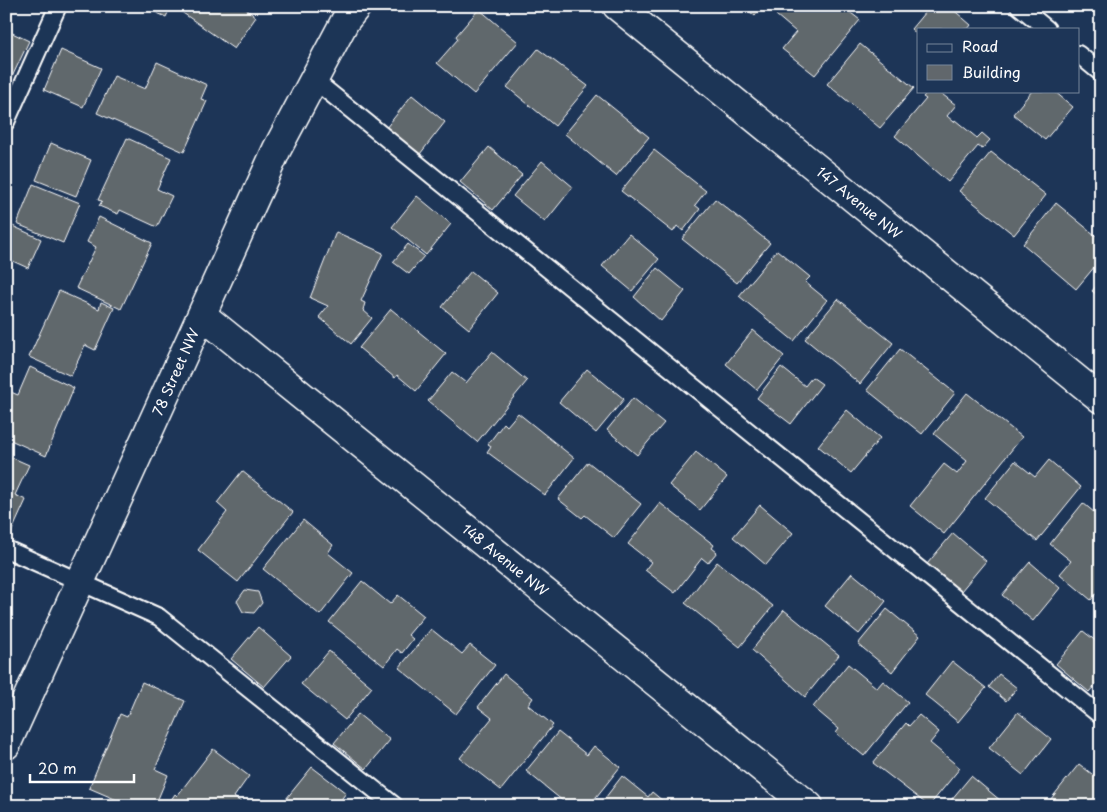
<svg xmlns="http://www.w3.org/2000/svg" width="1107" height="812" font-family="'Playpen Sans',sans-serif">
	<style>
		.building { fill: #61676c; stroke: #fff }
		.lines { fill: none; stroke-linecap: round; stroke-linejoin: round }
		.lane-casing { stroke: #fff; stroke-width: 20 }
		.street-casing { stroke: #fff; stroke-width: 31 }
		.lane { stroke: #1d3557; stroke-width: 16 }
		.street { stroke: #1d3557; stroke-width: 28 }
		.labels { text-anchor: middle; stroke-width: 4; stroke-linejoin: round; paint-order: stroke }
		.street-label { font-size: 14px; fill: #fff; stroke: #1d3557 }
	</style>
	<rect width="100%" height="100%" fill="#1d3557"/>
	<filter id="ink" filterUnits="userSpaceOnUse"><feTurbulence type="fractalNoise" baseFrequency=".02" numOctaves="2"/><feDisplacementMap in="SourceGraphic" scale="10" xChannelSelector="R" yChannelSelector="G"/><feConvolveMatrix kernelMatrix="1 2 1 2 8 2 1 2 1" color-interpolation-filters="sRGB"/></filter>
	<g filter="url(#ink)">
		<path class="building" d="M 142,6 L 171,6 L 166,17 Z
			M 173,6 L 242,6 L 256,17 L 234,49 Z
			M 743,6 L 764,6 L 755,16 Z
			M 783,6 L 842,6 L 860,20 L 815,75 L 782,49 L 796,32 L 776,15 Z
			M 930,6 L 949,6 L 971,25 L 968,29 L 918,29 L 918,35 L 911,29 Z
			M 479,9 L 518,42 L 474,94 L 437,63 L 458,39 L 456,36 Z
			M 6,30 L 29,41 L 11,79 L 6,76 Z
			M 860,44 L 914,88 L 880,128 L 827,84 Z
			M 538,49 L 588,86 L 555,126 L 507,87 Z
			M 61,50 L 101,68 L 83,107 L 44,90 Z
			M 157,62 L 207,85 L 201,99 L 207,101 L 184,152 L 97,113 L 114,76 L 145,89 Z
			M 928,91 L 938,91 L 956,105 L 947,116 L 954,122 L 955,120 L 977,138 L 982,133 L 990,140 L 982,149 L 978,146 L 948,182 L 895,136 L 926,99 L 923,97 Z
			M 1032,91 L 1054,91 L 1073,107 L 1045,140 L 1013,114 Z
			M 412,95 L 445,122 L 420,154 L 386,128 Z
			M 597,95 L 649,137 L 616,176 L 565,134 Z
			M 127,138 L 171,158 L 157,189 L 172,196 L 157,227 L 120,210 L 118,214 L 99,206 L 102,201 L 98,200 Z
			M 51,143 L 91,160 L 76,196 L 36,180 Z
			M 489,147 L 522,175 L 493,210 L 460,182 Z
			M 654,150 L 706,191 L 695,205 L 700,209 L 683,231 L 677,226 L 673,232 L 621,191 Z
			M 991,152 L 1046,195 L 1014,235 L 959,191 Z
			M 542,161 L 573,187 L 545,222 L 513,196 Z
			M 33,184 L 80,203 L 63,243 L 17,224 Z
			M 417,196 L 451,224 L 426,255 L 392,227 Z
			M 715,199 L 770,243 L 737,283 L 682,239 Z
			M 1056,203 L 1101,240 L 1101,259 L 1076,289 L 1023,244 Z
			M 99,217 L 152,243 L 121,309 L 76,288 L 96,247 L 87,242 Z
			M 6,223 L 41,239 L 28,268 L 6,258 Z
			M 336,232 L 383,253 L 361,301 L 365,303 L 363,310 L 372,318 L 351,344 L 319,317 L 328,306 L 310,298 Z
			M 629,234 L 659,259 L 632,291 L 602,266 Z
			M 408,244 L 424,256 L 409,274 L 393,262 Z
			M 777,250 L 810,277 L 805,282 L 827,300 L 794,341 L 739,296 Z
			M 657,268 L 685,291 L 661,321 L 634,297 Z
			M 471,271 L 498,293 L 469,329 L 442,307 Z
			M 1101,280 L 1101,298 L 1092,291 Z
			M 59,291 L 99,309 L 101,302 L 114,308 L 95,350 L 85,345 L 71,376 L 29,357 Z
			M 838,299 L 893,343 L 860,384 L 805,339 Z
			M 391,309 L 446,354 L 416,391 L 397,375 L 395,378 L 359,348 Z
			M 753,330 L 784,356 L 757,390 L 726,364 Z
			M 900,349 L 955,393 L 922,434 L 867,390 Z
			M 492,352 L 527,381 L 477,442 L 428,401 L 452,372 L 466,383 Z
			M 30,367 L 74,388 L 46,456 L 6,438 L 6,390 L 18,395 Z
			M 781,367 L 805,386 L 812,377 L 822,384 L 791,424 L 757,398 Z
			M 587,369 L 624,399 L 596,433 L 559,402 Z
			M 967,393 L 1022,437 L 944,534 L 910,506 L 944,464 L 957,474 L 967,461 L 934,434 Z
			M 633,398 L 664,423 L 637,455 L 607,430 Z
			M 847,410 L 880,438 L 851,473 L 818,446 Z
			M 518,413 L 574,458 L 545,495 L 487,452 L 491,446 L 488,444 L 504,423 L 507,426 Z
			M 696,452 L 727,477 L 700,510 L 669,485 Z
			M 6,455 L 29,465 L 15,495 L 26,500 L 11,533 L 6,531 Z
			M 1049,460 L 1081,487 L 1037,541 L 985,498 L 1015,461 L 1035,477 Z
			M 588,462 L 641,504 L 614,538 L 585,515 L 582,518 L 558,499 Z
			M 242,471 L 293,512 L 238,582 L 198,550 L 227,512 L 217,503 Z
			M 660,503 L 714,545 L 712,548 L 717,552 L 708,563 L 702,558 L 675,593 L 645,570 L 651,562 L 628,544 Z
			M 1083,503 L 1101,518 L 1101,588 L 1091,600 L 1060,574 L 1071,561 L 1050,544 Z
			M 760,505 L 793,533 L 766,565 L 733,537 Z
			M 303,520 L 333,545 L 328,553 L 353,573 L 320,615 L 263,569 Z
			M 953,533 L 986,561 L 961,591 L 927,564 Z
			M 717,562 L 773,606 L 740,647 L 685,603 Z
			M 1030,562 L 1060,588 L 1033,621 L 1002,595 Z
			M 852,573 L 886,601 L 859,634 L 825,606 Z
			M 362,581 L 390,604 L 398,595 L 424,616 L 408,635 L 413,639 L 402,653 L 397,649 L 384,666 L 329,622 Z
			M 245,590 L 258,592 L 262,603 L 254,613 L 243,612 L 237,601 Z
			M 887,609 L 920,636 L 892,672 L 858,644 Z
			M 784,610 L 839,655 L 805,697 L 752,650 Z
			M 258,627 L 291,656 L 264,687 L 231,659 Z
			M 431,629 L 462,654 L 470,645 L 495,665 L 456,714 L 399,668 Z
			M 1083,631 L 1101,645 L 1101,678 L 1089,692 L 1056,664 Z
			M 329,651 L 372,687 L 345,720 L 301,684 Z
			M 952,661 L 986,688 L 958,722 L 925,695 Z
			M 848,664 L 877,688 L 883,681 L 908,702 L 864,756 L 836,733 L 839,729 L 813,707 Z
			M 504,674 L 533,698 L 528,705 L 553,725 L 501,790 L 460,758 L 492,718 L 478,707 Z
			M 999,674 L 1017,688 L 1006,701 L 989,687 Z
			M 142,682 L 185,701 L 155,769 L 168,775 L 155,806 L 131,806 L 89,788 L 120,714 L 127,717 Z
			M 1018,712 L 1051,739 L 1023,775 L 989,748 Z
			M 358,714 L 390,740 L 366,769 L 334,743 Z
			M 919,715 L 939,732 L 930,743 L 960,768 L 929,806 L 873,763 L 906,723 L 909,726 Z
			M 558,732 L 587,755 L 594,746 L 620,767 L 589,806 L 569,806 L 526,771 Z
			M 213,749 L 249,776 L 234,797 L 246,806 L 167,806 L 175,794 L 177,796 Z
			M 1079,764 L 1101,781 L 1101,806 L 1057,806 L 1050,800 Z
			M 312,767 L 346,793 L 336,806 L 295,806 L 286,799 Z
			M 622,776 L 648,797 L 652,792 L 669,806 L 599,806 Z
			M 971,776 L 1007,806 L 946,806 Z"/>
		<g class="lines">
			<defs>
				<path id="lane" d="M 1019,6 L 1047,29
					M 1078,54 L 1101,73
					M 314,80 L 1101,716
					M 6,122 L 58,6
					M 6,549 L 159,617 L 395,806"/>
				<path id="street" d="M 617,6 L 1101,399
					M 202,315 L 809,806
					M 6,745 L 277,149 L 345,21 L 357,6"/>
			</defs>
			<use href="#lane" class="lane-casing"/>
			<use href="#street" class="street-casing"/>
			<use href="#lane" class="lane"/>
			<use href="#street" class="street"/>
		</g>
	</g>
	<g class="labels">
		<g class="street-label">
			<text transform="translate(859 203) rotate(39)" y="5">147 Avenue NW</text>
			<text transform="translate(176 372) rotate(-66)" y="5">78 Street NW</text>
			<text transform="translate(505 560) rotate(39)" y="5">148 Avenue NW</text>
		</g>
	</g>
	<rect width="1107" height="812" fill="none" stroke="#1d3557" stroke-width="25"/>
	<rect x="12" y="12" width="1082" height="787" fill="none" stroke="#fff" stroke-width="2" filter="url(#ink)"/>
	<rect x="917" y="28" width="162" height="65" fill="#1d3557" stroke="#77869a"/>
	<rect x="927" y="44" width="25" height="8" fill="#1d3557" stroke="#77869a"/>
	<text x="962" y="52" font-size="15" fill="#ffffff">Road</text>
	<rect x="927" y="65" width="25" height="15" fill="#61676c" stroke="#77869a"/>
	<text x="962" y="78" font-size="15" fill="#ffffff">Building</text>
	<path d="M30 774v8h104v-8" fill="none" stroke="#ffffff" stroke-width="2.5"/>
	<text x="38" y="774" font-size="15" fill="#ffffff" stroke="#1d3557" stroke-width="4" paint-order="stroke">20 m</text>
</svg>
